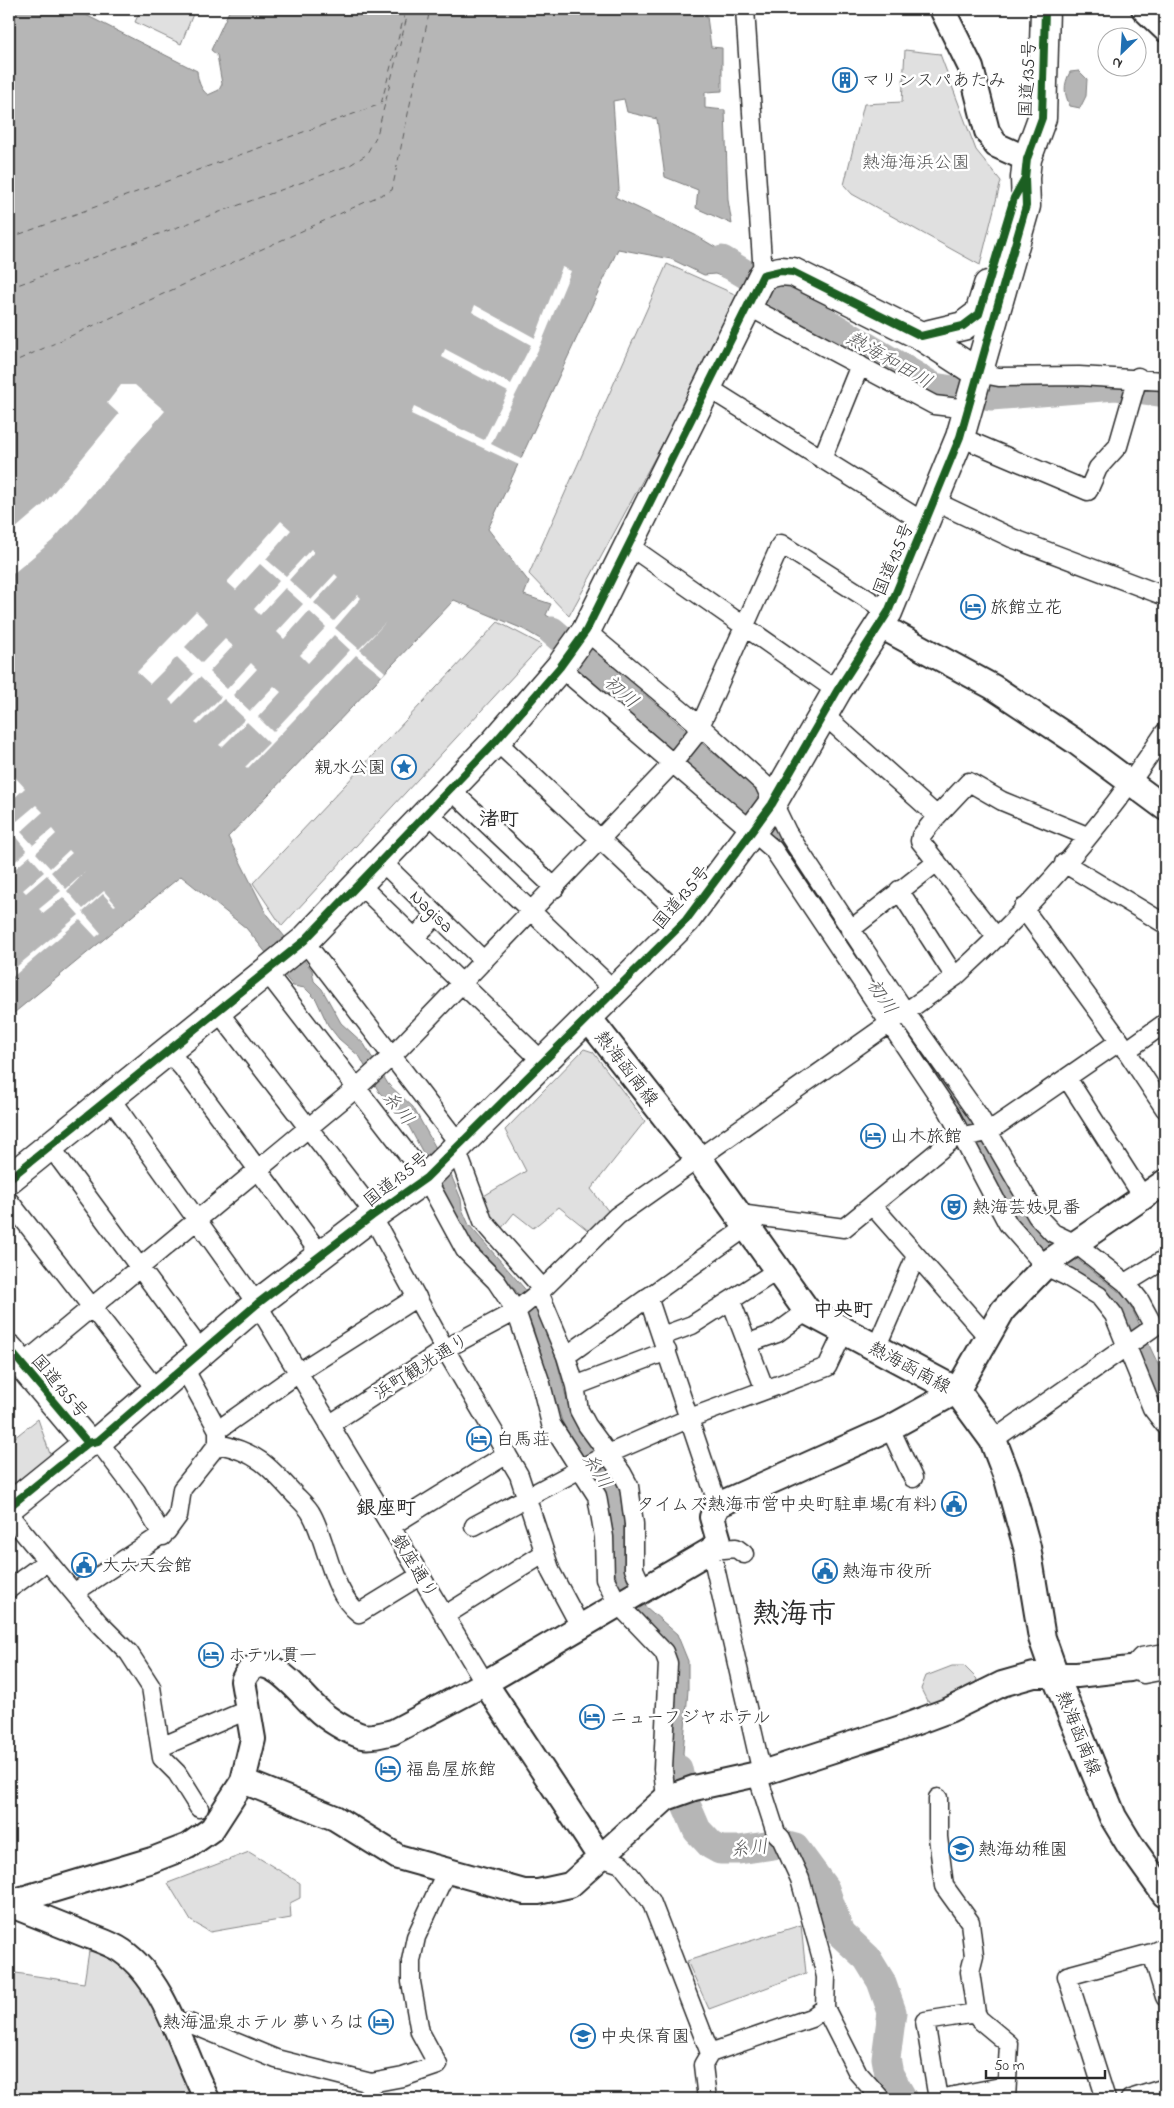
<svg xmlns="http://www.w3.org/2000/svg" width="1174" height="2108" font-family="'Indie Flower','Klee One',sans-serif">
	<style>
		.green { fill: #e0e0e0; stroke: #868686 }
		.water { fill: #b6b6b6; stroke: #7e7e7e }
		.pier { fill: #fff }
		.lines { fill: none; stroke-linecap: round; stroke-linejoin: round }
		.river { stroke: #b6b6b6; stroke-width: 29 }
		.ferry { stroke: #5c5c5c; stroke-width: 1; stroke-dasharray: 6 5; stroke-linecap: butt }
		.street-casing { stroke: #2b2b2b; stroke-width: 21 }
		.secondary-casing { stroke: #2b2b2b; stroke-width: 28 }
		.primary-casing { stroke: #2b2b2b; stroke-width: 30 }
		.highway-casing { stroke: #2b2b2b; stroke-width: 31 }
		.street { stroke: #fff; stroke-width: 18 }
		.secondary { stroke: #fff; stroke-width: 24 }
		.primary { stroke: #fff; stroke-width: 26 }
		.highway { stroke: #fff; stroke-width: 28 }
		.cycleway-casing { stroke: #fff; stroke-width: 11 }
		.cycleway { stroke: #1b5e20; stroke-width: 8 }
		.labels { text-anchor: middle; stroke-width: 5; stroke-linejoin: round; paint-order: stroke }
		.street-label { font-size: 18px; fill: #2b2b2b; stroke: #fff }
		.poi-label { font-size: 18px; fill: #2b2b2b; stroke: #fff; text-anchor: start }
		.park-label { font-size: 18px; fill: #585858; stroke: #fff }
		.water-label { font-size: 19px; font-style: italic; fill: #5c5c5c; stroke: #fff }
		.quarter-label { font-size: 20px; font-weight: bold; fill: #2b2b2b; stroke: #fff }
		.town-label { font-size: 28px; font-weight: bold; fill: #2b2b2b; stroke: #fff }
	</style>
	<rect width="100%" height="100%" fill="#fff"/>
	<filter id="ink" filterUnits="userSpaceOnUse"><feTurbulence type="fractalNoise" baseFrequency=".02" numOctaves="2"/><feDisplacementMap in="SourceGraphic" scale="10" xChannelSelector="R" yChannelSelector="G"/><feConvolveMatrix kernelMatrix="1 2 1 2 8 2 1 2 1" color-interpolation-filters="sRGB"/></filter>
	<g filter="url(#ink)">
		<path class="green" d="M 141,9 L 195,9 L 181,44 L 135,22 Z
			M 905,50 L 940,54 L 976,150 L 1001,181 L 980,265 L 852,194 L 844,185 L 864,104 L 902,102 Z
			M 667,264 L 739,296 L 697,380 L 569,616 L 529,574 Z
			M 498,622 L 542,645 L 282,926 L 253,883 Z
			M 584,1049 L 593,1052 L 645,1121 L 591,1189 L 609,1212 L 590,1232 L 559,1207 L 533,1228 L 514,1213 L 501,1229 L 489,1214 L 482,1197 L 526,1171 L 505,1130 Z
			M 38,1419 L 51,1457 L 9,1491 L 9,1442 Z
			M 952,1666 L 964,1666 L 977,1679 L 973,1692 L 942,1707 L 927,1701 L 921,1689 L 926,1676 Z
			M 249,1852 L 300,1883 L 300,1898 L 290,1903 L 291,1918 L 210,1932 L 191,1921 L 168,1883 Z
			M 801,1925 L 806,1973 L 709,2009 L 687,1961 Z
			M 92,1946 L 100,1949 L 150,1985 L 196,2099 L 9,2099 L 9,1972 L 84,1983 L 89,1951 L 92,1951 Z"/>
		<path class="water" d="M 9,9 L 74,9 L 197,71 C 198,80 200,89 208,95 L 219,90 L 222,84 L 217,55 L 211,50 L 230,9 L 706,9 L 711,47 L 722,48 L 722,91 L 705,92 L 705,108 L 725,110 L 728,200 L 732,224 L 696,208 L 698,190 L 665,177 L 657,119 L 627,112 L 624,99 L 613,101 L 619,189 L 615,197 L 695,235 L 747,266 L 739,283 L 715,274 L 704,275 L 671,259 L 618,249 L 488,529 L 529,582 L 524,595 L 551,604 L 546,615 L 563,625 L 549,644 L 523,629 L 454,600 L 228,837 L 267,915 L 312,970 L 314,981 L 322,989 L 341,1023 L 364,1044 L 388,1084 L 413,1107 L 451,1175 L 461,1199 L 462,1209 L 469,1225 L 537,1303 L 557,1361 L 570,1412 L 578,1428 L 611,1471 L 620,1492 L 624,1525 L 624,1569 L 627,1579 L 646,1607 L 677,1634 L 688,1661 L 688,1690 L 683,1753 L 687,1782 L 693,1800 L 682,1810 L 672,1785 L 674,1654 L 667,1642 L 636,1613 L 618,1585 L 614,1568 L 613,1531 L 606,1495 L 601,1482 L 571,1439 L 562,1421 L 533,1328 L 519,1295 L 503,1274 L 467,1236 L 404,1117 L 379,1092 L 360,1057 L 339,1039 L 328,1025 L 316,999 L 305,988 L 293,986 L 246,928 L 181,876 L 9,1017 Z
			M 1079,71 L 1087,79 L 1086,96 L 1080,108 L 1070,106 C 1064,93 1063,86 1070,72 Z
			M 602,658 L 757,790 L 1045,1234 L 1127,1298 L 1165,1379 L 1165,1414 L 1160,1410 L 1105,1297 L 1032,1243 L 777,847 L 586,679 Z"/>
		<path class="pier" d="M 562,267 L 571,271 L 541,344 L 491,444 L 523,460 L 519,465 L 411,414 L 414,407 L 484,440 L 508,392 L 442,357 L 445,349 L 511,384 L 531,345 L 472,312 L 475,305 L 535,338 Z
			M 121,385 L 135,385 L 165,411 L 52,541 L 9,577 L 9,534 L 43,505 L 119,414 L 107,403 Z
			M 281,521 L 291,530 L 266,559 L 286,576 L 311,549 L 314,552 L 289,580 L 311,600 L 335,574 L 338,577 L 314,603 L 334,621 L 358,595 L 361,598 L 335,628 L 359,649 L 386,622 L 360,650 L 385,672 L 382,676 L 356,655 L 247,769 L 245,767 L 269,743 L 247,722 L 222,747 L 219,745 L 245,719 L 224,699 L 198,725 L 195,723 L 221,697 L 200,677 L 173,704 L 169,700 L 194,674 L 177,657 L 150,684 L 137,672 L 196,611 L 208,623 L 185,647 L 202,663 L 225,639 L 233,646 L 209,672 L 227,689 L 251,663 L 257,669 L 233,695 L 250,711 L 274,686 L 281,692 L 258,717 L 273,732 L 350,650 L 334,635 L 308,663 L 300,655 L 326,627 L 309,611 L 284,639 L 277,632 L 303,604 L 285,588 L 260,615 L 254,609 L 279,581 L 260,564 L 236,590 L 227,582 Z
			M 15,777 L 25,788 L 9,803 L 9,782 Z
			M 36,805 L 43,812 L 21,832 L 33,845 L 52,829 L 56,834 L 36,853 L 50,868 L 69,850 L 72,853 L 51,872 L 66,889 L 85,872 L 67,891 L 83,909 L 104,891 L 116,905 L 114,906 L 103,894 L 83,912 L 101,933 L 96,937 L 80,920 L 9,980 L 9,973 L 79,915 L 63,897 L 43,913 L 39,909 L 61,891 L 47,875 L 26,893 L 23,890 L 44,872 L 30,856 L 9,874 L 9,867 L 27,851 L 14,835 L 9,839 L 9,813 L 17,821 Z"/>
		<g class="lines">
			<path class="river" d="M 722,260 L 934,387 L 991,396 L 1115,386 L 1165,393
				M 552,631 L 625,694
				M 678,1769 L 685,1802 L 697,1830 L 711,1845 L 720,1850 L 739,1850 L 780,1844 L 795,1848 L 825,1889 L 840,1933 L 867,1958 L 881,1981 L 892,2012 L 886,2058 L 889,2074 L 903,2099"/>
			<path class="ferry" d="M 9,238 L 381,104 L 406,9
				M 9,288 L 350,165 L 366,155 L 377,135 L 409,9
				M 9,364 L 392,190 L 430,9"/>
			<defs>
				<path id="street" d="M 745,9 L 763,275
					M 746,305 L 934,405 L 968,409
					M 978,373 L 999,377 L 1079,376 L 1165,381
					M 707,387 L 925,523
					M 960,437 L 1088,491 L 1098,468 L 1118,446 L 1138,377
					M 822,459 L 860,365
					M 934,501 L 1012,538 L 1165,596
					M 628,545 L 837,691
					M 586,631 L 700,726 L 764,784 L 787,832 L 906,1013 L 979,1116 L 1037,1216 L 1053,1233 L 1076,1244 L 1126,1283 L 1165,1259
					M 560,667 L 773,849 L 949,1112 L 1008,1224 L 1045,1266 L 1068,1277 L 1099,1296 L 1114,1315 L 1152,1408 L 1165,1425
					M 824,715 L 937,816 L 921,836 L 920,841 L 997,938
					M 496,741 L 686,920
					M 450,789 L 555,888
					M 428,813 L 614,990
					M 937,816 L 969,782 L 1002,801 L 1087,836
					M 381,861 L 484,961
					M 1064,863 L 1165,924
					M 359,884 L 542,1061
					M 899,890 L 955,977
					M 1023,908 L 1120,1041 L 1165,1109
					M 850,930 L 937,862
					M 415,937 L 437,915
					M 304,941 L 460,1145
					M 266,971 L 426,1178 L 465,1250 L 496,1281 L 516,1311 L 541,1384 L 551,1424 L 597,1496 L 604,1537 L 605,1579 L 618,1604 L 664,1652 L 668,1663 L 663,1769 L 666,1798
					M 217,1010 L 375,1214
					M 1126,1051 L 1165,1023
					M 168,1052 L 182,1067 L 321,1255
					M 1067,1078 L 1143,1197
					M 110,1098 L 257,1304 L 485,1683
					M 50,1146 L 202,1352
					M 456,1149 L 483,1221 L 543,1289
					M 9,1201 L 158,1392
					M 872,1205 L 988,1337
					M 740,1214 L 844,1228 L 953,1139 L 988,1132 L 1120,1041
					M 372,1216 L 445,1349 L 519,1475 L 551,1572 L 580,1626
					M 539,1292 L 566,1356 L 575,1386 L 579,1410 L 587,1425 L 622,1473 L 629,1486 L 634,1524 L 634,1569 L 643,1589
					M 648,1297 L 718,1505
					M 731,1301 L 765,1390
					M 662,1336 L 692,1325 L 778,1270
					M 749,1343 L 777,1333 L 807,1311
					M 876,1348 L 916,1256
					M 566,1356 L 748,1226
					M 22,1365 L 360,1085 L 392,1056 L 673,763 L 697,733 L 781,544 L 888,612
					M 184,1368 L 218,1430
					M 575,1386 L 667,1351
					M 329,1425 L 445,1349 L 516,1311 L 543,1289 L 617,1216 L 955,977 C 1034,905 1107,821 1165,732
					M 890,1428 L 913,1478
					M 993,1440 L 1154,1327 L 1140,1301 L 1126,1283
					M 98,1441 L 136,1491 L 163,1536
					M 218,1444 C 257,1452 269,1466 295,1495 C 301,1501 309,1508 312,1515 C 328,1545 331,1592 359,1613 L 421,1575
					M 9,1515 L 98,1622 L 129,1653 L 151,1687 L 162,1758 L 177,1773 L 199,1808
					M 391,1526 L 507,1454
					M 474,1526 L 608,1454 L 690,1418 L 827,1367 L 844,1331
					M 744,1554 L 736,1548 L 711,1550 L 762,1773
					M 9,1589 L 46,1562
					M 75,1592 L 167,1531 L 178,1516 L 182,1489 L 218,1444 L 218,1430 L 307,1367 L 417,1297
					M 444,1616 L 543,1554
					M 1165,1653 L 1141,1657 L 1130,1669 L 1144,1674 L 1165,1670
					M 161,1747 L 247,1710
					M 757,1774 L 776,1833 L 781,1838 L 800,1879 L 821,1955 L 826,1977 L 825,2008 L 858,2073 L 881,2099
					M 938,1798 L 938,1837 L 944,1886 L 970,1922 L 974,1956 L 970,1972 L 976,2013
					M 600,1857 L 621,1864 L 651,1901 L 710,2053
					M 1152,1953 L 1165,1997
					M 173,2025 L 189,2023 L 276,2059 L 371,2083 L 403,2077 L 438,2065 L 420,2032 L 411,1982 L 411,1961 L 416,1937 L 447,1870
					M 369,2099 L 371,2083
					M 707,2099 L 703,2065 L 710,2053 L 811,2018 L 825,2008
					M 1006,2099 L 1009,2044 L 979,2019 L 976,2013 L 925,2021 L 938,2099 L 1006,2086
					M 1106,2099 L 1067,1976 L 1152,1953 L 1165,1947
					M 1130,2099 L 1165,2088"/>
				<path id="secondary" d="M 942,9 L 971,68 L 987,131 L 996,145 L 1027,159
					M 1144,9 L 1165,29
					M 879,625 L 993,687 L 1076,742 L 1165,808
					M 485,1683 L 600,1857
					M 243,1781 L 335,1818 L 398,1857 L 524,1892 L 538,1892 L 570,1885 L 666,1798 L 694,1788 L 762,1773 L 898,1729 L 949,1710 L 1002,1684 L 1034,1675 L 1077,1675 L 1130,1669
					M 9,1903 L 152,1860 L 188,1846 L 212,1829 L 243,1781 L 253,1739 L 243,1681 C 261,1639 299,1693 316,1708 C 327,1719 347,1731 362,1736 C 372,1738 384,1734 393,1732 L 478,1687 L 711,1550 L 719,1541 L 712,1517 L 718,1505 L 890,1428 L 957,1391 L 1003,1310 L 1050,1261 L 1165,1182
					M 9,1904 C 34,1914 59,1924 84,1934 C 96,1939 111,1943 122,1951 C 167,1982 182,2052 207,2099"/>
				<path id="primary" d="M 588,1018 L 698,1158 L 807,1311 L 957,1391 L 993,1440 L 1008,1479 L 1027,1547 L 1042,1638 L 1055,1675 L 1113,1817 L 1130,1845 L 1165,1894"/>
				<path id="highway" d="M 921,336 L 978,373
					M 9,1179 L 304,941 L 496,741 L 560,667 L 586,631 L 763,275 L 780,271 L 793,272 L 921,336 L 963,326 L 979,314 L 988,285
					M 9,1349 L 88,1443
					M 9,1507 L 88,1443 L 98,1441 L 257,1304 L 372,1216 L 426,1178 L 686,920 L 744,842 L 772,804 L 837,691 L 888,612 L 960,437 L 1026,206 L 1025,178 L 1027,159 L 1042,118 L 1045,9"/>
			</defs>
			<use href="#street" class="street-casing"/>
			<use href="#secondary" class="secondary-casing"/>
			<use href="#primary" class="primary-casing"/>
			<use href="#highway" class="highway-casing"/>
			<use href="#street" class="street"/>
			<use href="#secondary" class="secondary"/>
			<use href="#primary" class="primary"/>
			<use href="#highway" class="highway"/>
			<defs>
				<path id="cycleway" d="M 9,1179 L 304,941 L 496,741 L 560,667 L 586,631 L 763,275 L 780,271 L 793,272 L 921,336 L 963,326 L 979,314 L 1014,198 L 1025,178
					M 9,1349 L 88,1443
					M 9,1507 L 88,1443 L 98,1441 L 257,1304 L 372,1216 L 426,1178 L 686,920 L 744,842 L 772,804 L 837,691 L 888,612 L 960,437 L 1026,206 L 1025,178 L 1027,159 L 1042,118 L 1045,9"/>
			</defs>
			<use href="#cycleway" class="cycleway-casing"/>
			<use href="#cycleway" class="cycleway"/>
		</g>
	</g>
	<defs>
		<symbol id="building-ring" viewBox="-11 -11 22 22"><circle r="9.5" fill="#fff" stroke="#1f6fb2" stroke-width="1.5"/><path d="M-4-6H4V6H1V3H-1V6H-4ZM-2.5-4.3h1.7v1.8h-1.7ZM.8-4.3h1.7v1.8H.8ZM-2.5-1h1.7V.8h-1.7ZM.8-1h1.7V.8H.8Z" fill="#1f6fb2"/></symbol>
		<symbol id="hotel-ring" viewBox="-11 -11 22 22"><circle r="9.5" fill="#fff" stroke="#1f6fb2" stroke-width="1.5"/><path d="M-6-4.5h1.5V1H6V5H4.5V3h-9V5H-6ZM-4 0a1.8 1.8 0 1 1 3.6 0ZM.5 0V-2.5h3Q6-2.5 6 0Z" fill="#1f6fb2"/></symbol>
		<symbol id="sight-ring" viewBox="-11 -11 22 22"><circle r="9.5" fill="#fff" stroke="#1f6fb2" stroke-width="1.5"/><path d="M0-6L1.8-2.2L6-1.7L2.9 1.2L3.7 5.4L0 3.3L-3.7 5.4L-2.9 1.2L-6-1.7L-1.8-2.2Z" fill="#1f6fb2"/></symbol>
		<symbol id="theatre-ring" viewBox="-11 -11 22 22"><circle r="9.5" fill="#fff" stroke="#1f6fb2" stroke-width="1.5"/><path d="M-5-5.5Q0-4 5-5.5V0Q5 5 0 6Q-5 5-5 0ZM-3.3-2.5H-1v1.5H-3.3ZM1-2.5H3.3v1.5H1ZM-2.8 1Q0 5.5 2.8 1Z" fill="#1f6fb2"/></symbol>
		<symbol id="civic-ring" viewBox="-11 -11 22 22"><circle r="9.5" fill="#fff" stroke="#1f6fb2" stroke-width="1.5"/><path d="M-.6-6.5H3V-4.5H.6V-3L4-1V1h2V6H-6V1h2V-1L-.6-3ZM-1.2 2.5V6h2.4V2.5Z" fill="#1f6fb2"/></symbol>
		<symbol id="school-ring" viewBox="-11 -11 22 22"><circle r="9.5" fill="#fff" stroke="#1f6fb2" stroke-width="1.5"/><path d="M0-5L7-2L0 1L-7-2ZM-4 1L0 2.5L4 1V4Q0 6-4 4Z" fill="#1f6fb2"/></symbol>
	</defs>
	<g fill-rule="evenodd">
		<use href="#building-ring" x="831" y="66" width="28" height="28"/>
		<use href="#hotel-ring" x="959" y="593" width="28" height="28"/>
		<use href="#sight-ring" x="390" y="753" width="28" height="28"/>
		<use href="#hotel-ring" x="859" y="1122" width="28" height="28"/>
		<use href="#theatre-ring" x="940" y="1193" width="28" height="28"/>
		<use href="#hotel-ring" x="465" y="1425" width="28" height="28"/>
		<use href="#civic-ring" x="940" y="1490" width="28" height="28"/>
		<use href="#civic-ring" x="70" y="1551" width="28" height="28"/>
		<use href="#civic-ring" x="811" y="1557" width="28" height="28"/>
		<use href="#hotel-ring" x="197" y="1641" width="28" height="28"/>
		<use href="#hotel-ring" x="578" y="1703" width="28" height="28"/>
		<use href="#hotel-ring" x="374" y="1755" width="28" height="28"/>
		<use href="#school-ring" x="947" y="1835" width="28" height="28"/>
		<use href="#hotel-ring" x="367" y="2008" width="28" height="28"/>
		<use href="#school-ring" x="569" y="2022" width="28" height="28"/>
	</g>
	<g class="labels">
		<g class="street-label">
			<text transform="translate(1027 79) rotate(-87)" y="6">国道135号</text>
			<text transform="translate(893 559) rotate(-67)" y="6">国道135号</text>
			<text transform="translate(681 897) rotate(-50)" y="6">国道135号</text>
			<text transform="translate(432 911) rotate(44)" y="6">Nagisa</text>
			<text transform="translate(627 1068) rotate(52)" y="6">熱海函南線</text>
			<text transform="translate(396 1179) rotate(-38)" y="6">国道135号</text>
			<text transform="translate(421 1366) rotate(-32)" y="6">浜町観光通り</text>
			<text transform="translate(910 1367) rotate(28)" y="6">熱海函南線</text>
			<text transform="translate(60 1386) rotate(50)" y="6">国道135号</text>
			<text transform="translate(415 1566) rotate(59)" y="6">銀座通り</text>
			<text transform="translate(1079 1733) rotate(68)" y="6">熱海函南線</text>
		</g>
		<g class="poi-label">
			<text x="862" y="86">マリンスパあたみ</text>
			<text x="990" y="613">旅館立花</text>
			<text x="386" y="773" text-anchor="end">親水公園</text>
			<text x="890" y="1142">山木旅館</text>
			<text x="972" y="1213">熱海芸妓見番</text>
			<text x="496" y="1445">白馬荘</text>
			<text x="936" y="1510" text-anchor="end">タイムズ熱海市営中央町駐車場(有料)</text>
			<text x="102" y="1571">大六天会館</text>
			<text x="842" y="1577">熱海市役所</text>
			<text x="228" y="1661">ホテル貫一</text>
			<text x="610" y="1723">ニューフジヤホテル</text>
			<text x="406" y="1775">福島屋旅館</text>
			<text x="978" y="1855">熱海幼稚園</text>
			<text x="364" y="2028" text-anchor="end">熱海温泉ホテル 夢いろは</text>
			<text x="600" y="2042">中央保育園</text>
		</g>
		<g class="park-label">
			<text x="916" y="168">熱海海浜公園</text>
		</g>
		<g class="water-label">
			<text transform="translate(890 359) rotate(30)" y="7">熱海和田川</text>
			<text transform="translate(622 691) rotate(41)" y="7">初川</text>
			<text transform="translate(883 996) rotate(56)" y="7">初川</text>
			<text transform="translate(399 1107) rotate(51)" y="7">糸川</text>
			<text transform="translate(598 1470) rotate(58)" y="7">糸川</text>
			<text transform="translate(749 1847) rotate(-6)" y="7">糸川</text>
		</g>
		<g class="quarter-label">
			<text x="499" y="825">渚町</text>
			<text x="843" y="1316">中央町</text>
			<text x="386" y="1514">銀座町</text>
		</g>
		<g class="town-label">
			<text x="794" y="1622">熱海市</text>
		</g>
	</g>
	<rect width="1174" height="2108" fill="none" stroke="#fff" stroke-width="30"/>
	<rect x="15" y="15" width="1144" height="2078" fill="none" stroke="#2b2b2b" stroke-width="2" filter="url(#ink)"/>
	<g transform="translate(1122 52) rotate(205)"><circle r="24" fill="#ffffff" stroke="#aaaaaa"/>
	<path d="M0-4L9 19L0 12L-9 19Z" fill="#1f6fb2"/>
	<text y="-8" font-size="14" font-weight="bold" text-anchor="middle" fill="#2b2b2b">N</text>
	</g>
	<path d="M986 2070v8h119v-8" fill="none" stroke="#2b2b2b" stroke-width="2.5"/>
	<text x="994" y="2070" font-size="15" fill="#2b2b2b" stroke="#ffffff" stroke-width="4" paint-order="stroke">50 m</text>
</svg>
